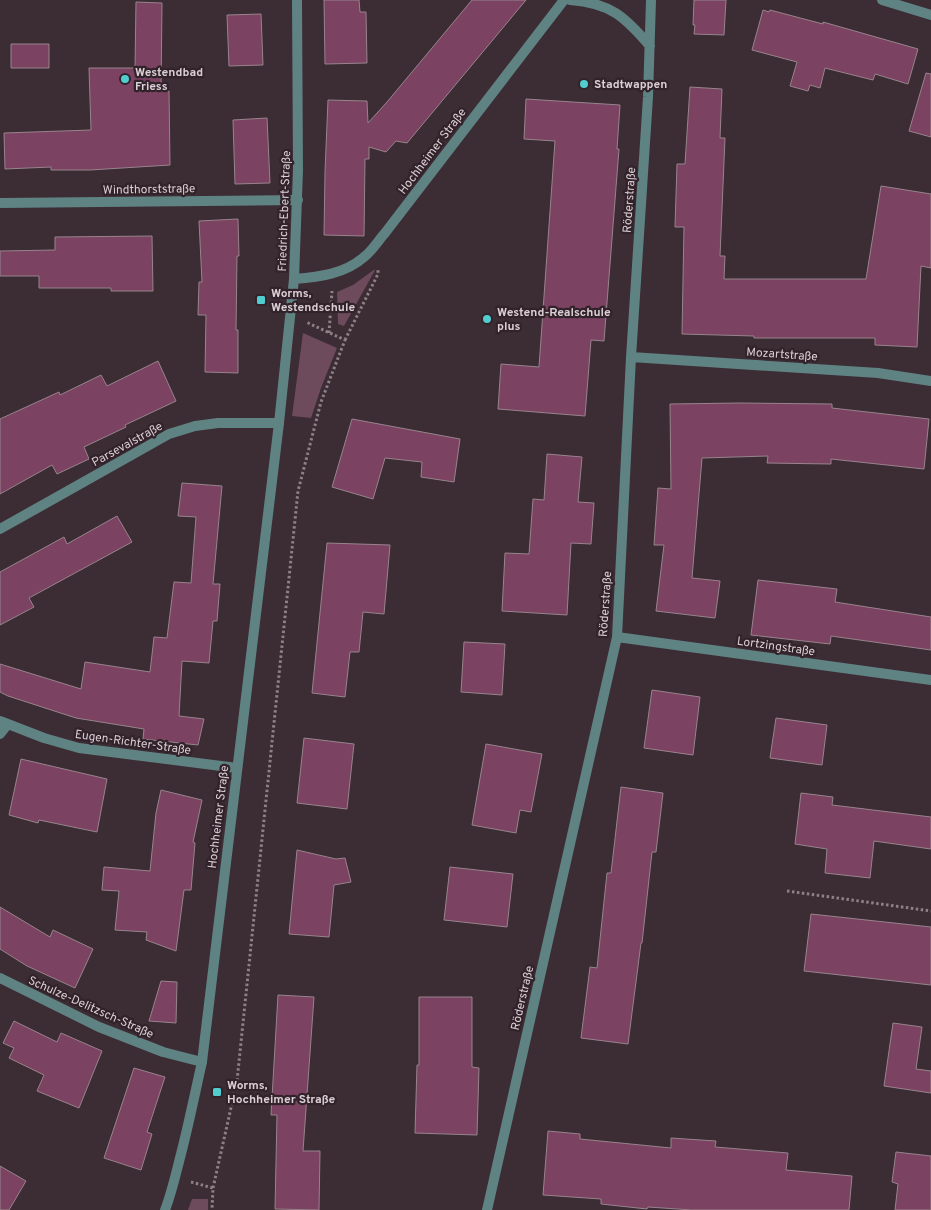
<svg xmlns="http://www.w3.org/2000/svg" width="931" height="1210" font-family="Overpass,sans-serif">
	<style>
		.grass { fill: #6d4a5c }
		.building { fill: #7b4261; stroke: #98848d }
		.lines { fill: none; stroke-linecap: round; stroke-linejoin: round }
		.path { stroke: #8d8086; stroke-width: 3; stroke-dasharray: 2.5 2.5; stroke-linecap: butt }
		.minor { stroke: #5f8283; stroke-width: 10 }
		.tertiary { stroke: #5f8283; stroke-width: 10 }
		.poi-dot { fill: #52cdcf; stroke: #32222a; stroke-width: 2 }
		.labels { text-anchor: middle; stroke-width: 4.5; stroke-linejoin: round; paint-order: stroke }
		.poi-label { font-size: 12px; font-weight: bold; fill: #dacfd4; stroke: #32222a; text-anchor: start }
		.street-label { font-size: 12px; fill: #dacfd4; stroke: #32222a }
	</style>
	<rect width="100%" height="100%" fill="#3c2c34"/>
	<path class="grass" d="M 375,269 L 374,272 L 344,326 L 338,324 L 337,292 L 353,285 Z
		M 303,333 L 337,348 L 321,388 L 311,418 L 292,416 Z
		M 192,1199 L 208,1199 L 208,1210 L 188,1210 Z"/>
	<path class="building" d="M 324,0 L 359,0 L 360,12 L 366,12 L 367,63 L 325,64 Z
		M 472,0 L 526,0 L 407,143 L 396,141 L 386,152 L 369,147 L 369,159 L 365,159 L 364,236 L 324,235 L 325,172 L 328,100 L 367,101 L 368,123 L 387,102 Z
		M 694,0 L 726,0 L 724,35 L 694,34 L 695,25 L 693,25 Z
		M 136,2 L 162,3 L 161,90 L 169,91 L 170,165 L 90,170 L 51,170 L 51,167 L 5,169 L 4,133 L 91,130 L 89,68 L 135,68 Z
		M 763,10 L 769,12 L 770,10 L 823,24 L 823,22 L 918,49 L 908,84 L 875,74 L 873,80 L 825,68 L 820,88 L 810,85 L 808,91 L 790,86 L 797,62 L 752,50 Z
		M 261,14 L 263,65 L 229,66 L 227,15 Z
		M 11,44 L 49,44 L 49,68 L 11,68 Z
		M 926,73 L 931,74 L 931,137 L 909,131 Z
		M 690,87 L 722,89 L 720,138 L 725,138 L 720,256 L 725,256 L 724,279 L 866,279 L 881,186 L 931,194 L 931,268 L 921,266 L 917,347 L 875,345 L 875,338 L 754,338 L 754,336 L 682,334 L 684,227 L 675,227 L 677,164 L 685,164 Z
		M 526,99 L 620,105 L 617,149 L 619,149 L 604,341 L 591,340 L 585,416 L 498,409 L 501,364 L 539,367 L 555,141 L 524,139 Z
		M 267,118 L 270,183 L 235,184 L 233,120 Z
		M 238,219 L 239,256 L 237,256 L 236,330 L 238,330 L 238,373 L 205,372 L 206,315 L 198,315 L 199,282 L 202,282 L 199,221 Z
		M 152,236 L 153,291 L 111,291 L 111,288 L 39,288 L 39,276 L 0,276 L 0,251 L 55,250 L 55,237 Z
		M 158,361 L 176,401 L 125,425 L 126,427 L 84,447 L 89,459 L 57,474 L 52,465 L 0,494 L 0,419 L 59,392 L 60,395 L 101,375 L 107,386 Z
		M 739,403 L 832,404 L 832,408 L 929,419 L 924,469 L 831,459 L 831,464 L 767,463 L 768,456 L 702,458 L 692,578 L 720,581 L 715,618 L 656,611 L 664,545 L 654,545 L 658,488 L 671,489 L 670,404 Z
		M 352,419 L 460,439 L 454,482 L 421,477 L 422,462 L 385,458 L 373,499 L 332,487 Z
		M 547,454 L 582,457 L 578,502 L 594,503 L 591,544 L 571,543 L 567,615 L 502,611 L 505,553 L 529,554 L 533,499 L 544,500 Z
		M 182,483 L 222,486 L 213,584 L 220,584 L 217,621 L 213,621 L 209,663 L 182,661 L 179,716 L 204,719 L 198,745 L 143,739 L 144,729 L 76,718 L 8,696 L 0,692 L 0,664 L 81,689 L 85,662 L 150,672 L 154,637 L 167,638 L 174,582 L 191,583 L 196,517 L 178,516 Z
		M 117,516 L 132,542 L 29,598 L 34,607 L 0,625 L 0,572 L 64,537 L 67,544 Z
		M 327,543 L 390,545 L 384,614 L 363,612 L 359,652 L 350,652 L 345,697 L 312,693 Z
		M 758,580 L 837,589 L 835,602 L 931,617 L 931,650 L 831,636 L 830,644 L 751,635 Z
		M 464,642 L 505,644 L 502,695 L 461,692 Z
		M 652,690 L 700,697 L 693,755 L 644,748 Z
		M 776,718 L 827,725 L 822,765 L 770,758 Z
		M 304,738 L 354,744 L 347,809 L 297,803 Z
		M 486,744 L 542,754 L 531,812 L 520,810 L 516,833 L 472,825 Z
		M 21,759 L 107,779 L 97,832 L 39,820 L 38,823 L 9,815 Z
		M 621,787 L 663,793 L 656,852 L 652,852 L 642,943 L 641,943 L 628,1044 L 581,1038 L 590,967 L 597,968 L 607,873 L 611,873 Z
		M 161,790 L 202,800 L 193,842 L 195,843 L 191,890 L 184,890 L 176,951 L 146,940 L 147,932 L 115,930 L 119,891 L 102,890 L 104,867 L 150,871 L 156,813 Z
		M 801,793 L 833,797 L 832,805 L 931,817 L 931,849 L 874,841 L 870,878 L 825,873 L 827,849 L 795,844 Z
		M 297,850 L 336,859 L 345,858 L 351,882 L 334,885 L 329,937 L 289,934 Z
		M 450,867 L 513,874 L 507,927 L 444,920 Z
		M 0,907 L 50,937 L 53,930 L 93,949 L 75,988 L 27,966 L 0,949 Z
		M 811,914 L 931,927 L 931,985 L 804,971 Z
		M 161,981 L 177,982 L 176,1023 L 149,1021 Z
		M 278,995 L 314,997 L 303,1151 L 320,1151 L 319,1210 L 275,1209 L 277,1115 L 271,1115 Z
		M 419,997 L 472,997 L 472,1067 L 479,1068 L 477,1135 L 415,1133 L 417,1065 L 419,1065 Z
		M 14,1021 L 57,1042 L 61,1033 L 102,1051 L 79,1108 L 37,1091 L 44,1075 L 9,1058 L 14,1048 L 3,1043 Z
		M 893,1023 L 922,1027 L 916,1069 L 931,1071 L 931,1093 L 884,1086 Z
		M 134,1068 L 165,1077 L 147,1132 L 152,1134 L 141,1170 L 104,1158 Z
		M 548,1131 L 580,1134 L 580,1139 L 671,1148 L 671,1138 L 716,1141 L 715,1147 L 788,1153 L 786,1170 L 852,1176 L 849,1210 L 692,1210 L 648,1207 L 647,1209 L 601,1204 L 601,1199 L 543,1195 Z
		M 896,1152 L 931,1156 L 931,1210 L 895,1210 L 898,1184 L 892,1182 Z
		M 0,1166 L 26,1181 L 9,1210 L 0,1210 Z"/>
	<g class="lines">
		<path class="path" d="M 329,333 L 332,291
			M 345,340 L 378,274 L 378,268
			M 787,891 L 931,911
			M 191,1182 L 213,1188 L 212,1210
			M 213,1188 L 237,1081 L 298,491 L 321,402 L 345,340 L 306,322"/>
		<path class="minor" d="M 570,0 C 611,3 625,17 650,46
			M 882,0 L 931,15
			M 0,203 L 298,200
			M 631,357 L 878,373 L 931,381
			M 0,529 L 169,434 L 195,426 L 218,423 L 279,423
			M 617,637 L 931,680
			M 0,721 L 44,738 L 79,748 L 237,768
			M 0,734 L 8,724
			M 0,978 L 99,1027 L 163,1052 L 202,1062
			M 487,1210 L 617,637 L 631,357 L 648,97 L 651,0"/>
		<path class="tertiary" d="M 294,279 C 319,277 345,274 364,257 C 372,251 378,241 385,233 L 564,0
			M 165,1210 C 172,1192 176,1173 181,1154 C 189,1123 195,1093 202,1062 L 279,423 L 294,279 L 298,170 L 297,0"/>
	</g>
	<g class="poi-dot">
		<circle cx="125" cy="79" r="5"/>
		<circle cx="584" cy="84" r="5"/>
		<rect x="256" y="295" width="10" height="10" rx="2.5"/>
		<circle cx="487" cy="319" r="5"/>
		<rect x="212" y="1087" width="10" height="10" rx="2.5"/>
	</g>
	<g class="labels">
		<g class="poi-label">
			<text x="135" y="76">Westendbad<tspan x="135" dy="14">Friess</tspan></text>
			<text x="594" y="88">Stadtwappen</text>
			<text x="271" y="297">Worms,<tspan x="271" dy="14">Westendschule</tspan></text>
			<text x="497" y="316">Westend-Realschule<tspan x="497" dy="14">plus</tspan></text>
			<text x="227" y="1089">Worms,<tspan x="227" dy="14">Hochheimer Straße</tspan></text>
		</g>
		<g class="street-label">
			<text transform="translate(432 151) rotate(-53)" y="4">Hochheimer Straße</text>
			<text transform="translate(149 189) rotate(-1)" y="4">Windthorststraße</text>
			<text transform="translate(629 200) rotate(-86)" y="4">Röderstraße</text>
			<text transform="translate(284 211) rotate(-88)" y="4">Friedrich-Ebert-Straße</text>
			<text transform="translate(782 354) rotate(4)" y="4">Mozartstraße</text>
			<text transform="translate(127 444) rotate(-29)" y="4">Parsevalstraße</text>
			<text transform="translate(605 604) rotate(-86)" y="4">Röderstraße</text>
			<text transform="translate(776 646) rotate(8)" y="4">Lortzingstraße</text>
			<text transform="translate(133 742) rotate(8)" y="4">Eugen-Richter-Straße</text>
			<text transform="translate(218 817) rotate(-83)" y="4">Hochheimer Straße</text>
			<text transform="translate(522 998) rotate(-77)" y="4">Röderstraße</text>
			<text transform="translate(91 1007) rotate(24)" y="4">Schulze-Delitzsch-Straße</text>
		</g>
	</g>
</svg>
